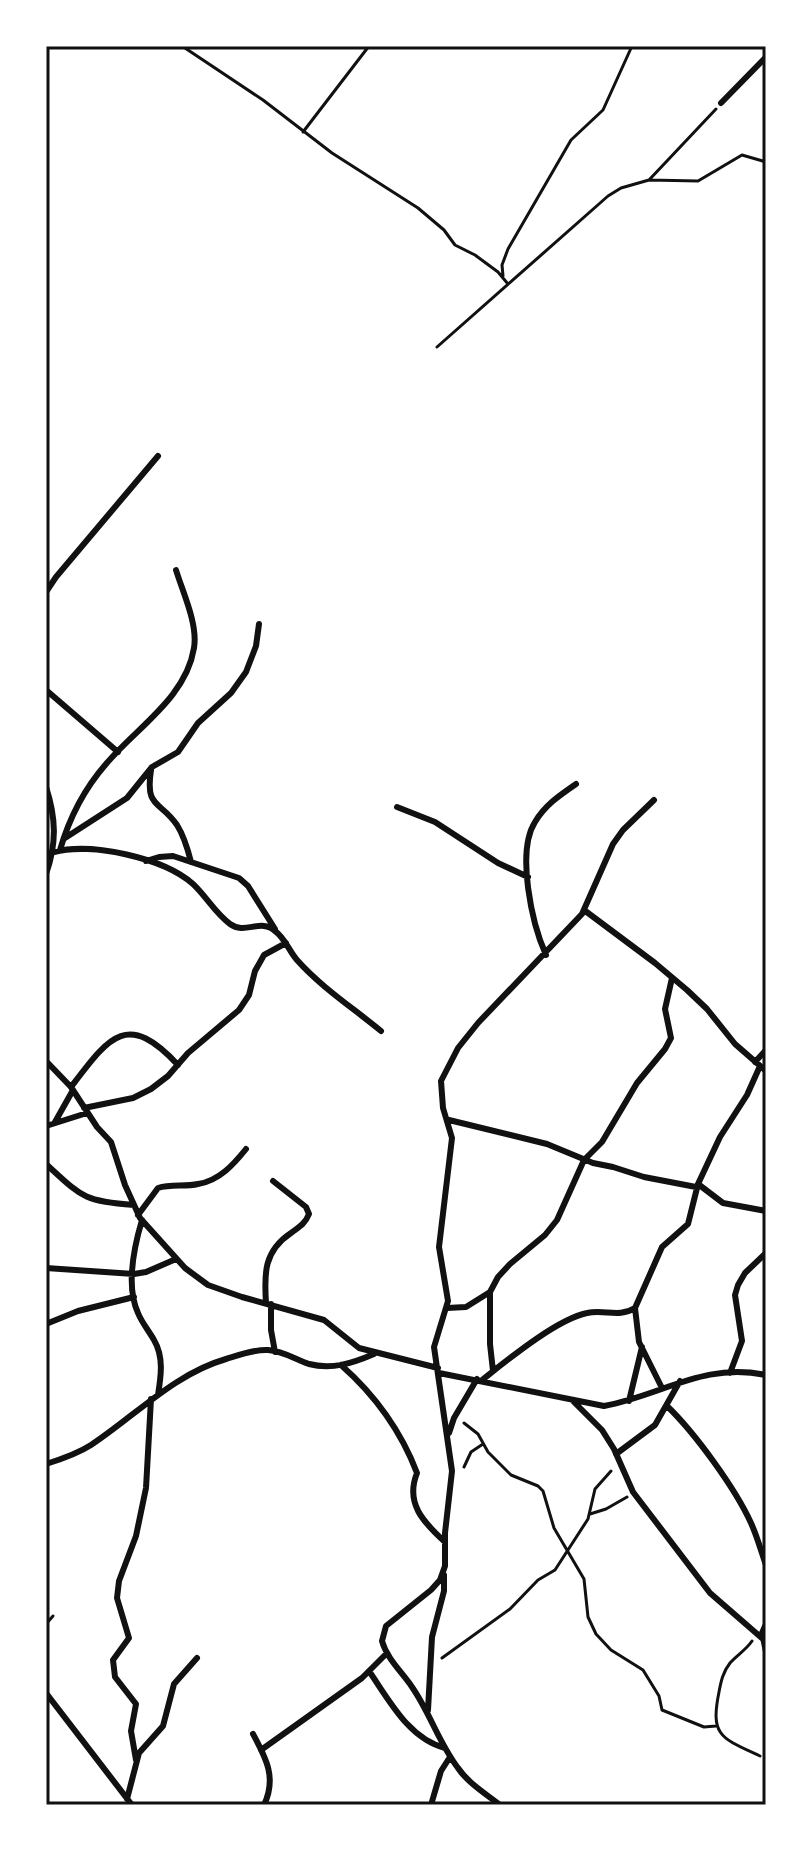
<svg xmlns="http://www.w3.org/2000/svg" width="812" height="1851" font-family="Commissioner,sans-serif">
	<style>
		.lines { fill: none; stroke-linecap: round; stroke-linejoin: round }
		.path { stroke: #111; stroke-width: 3 }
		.service { stroke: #111; stroke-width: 3 }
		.minor { stroke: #111; stroke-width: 6 }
		.neatline { fill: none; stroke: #111; stroke-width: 3 }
	</style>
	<rect width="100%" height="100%" fill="#fff"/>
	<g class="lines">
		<path class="path" d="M 182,46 L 263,100 L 332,153 L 418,208 L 444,230 L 455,245 L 475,255 L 498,272 L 508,284
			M 303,132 L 369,46
			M 649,180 L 698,181 L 742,155 L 766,162
			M 503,276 L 502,265 L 508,249 L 571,140 L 603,110 L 632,46
			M 437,347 L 608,196 L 621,188 L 649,180 L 716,109
			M 464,1423 L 478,1434 L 488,1452 L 511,1475 L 538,1486 L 543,1491 L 554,1528 L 584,1579 L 588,1617 L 596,1634 L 611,1650 L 643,1670 L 659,1696 L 662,1710 L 704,1727 L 716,1726
			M 464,1467 L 471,1452 L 483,1444
			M 590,1514 L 606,1509 L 627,1497
			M 752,1641 C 746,1650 737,1655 730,1663 C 723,1672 721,1681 719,1692 C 710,1736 721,1738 760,1756
			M 442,1658 L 510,1609 L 538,1580 L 555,1570 L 588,1519 L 595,1489 L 611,1471"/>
		<path class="service" d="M 46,1624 L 53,1616"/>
		<path class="minor" d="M 721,103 L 766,57
			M 46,592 L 56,577 L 158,456
			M 46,690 L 118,752
			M 151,770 C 145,809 160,800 177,825 C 184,836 188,850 191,862
			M 46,787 C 56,818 57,843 46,874
			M 397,807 L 435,822 L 498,863 L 528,877
			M 65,838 L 127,798 L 152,767 L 178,752 L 198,723 L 231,693 L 246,672 L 256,646 L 259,624
			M 60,850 C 69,819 85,788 106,764 C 136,728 186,698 194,648 C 198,624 183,593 176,570
			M 54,852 C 91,842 164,858 193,884 C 206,896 215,913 230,924 C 245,935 261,918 275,931 C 285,938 289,951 297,960 C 321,987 353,1008 381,1031
			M 146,861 L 159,857 L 173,856 L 239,878 L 248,886 L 275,929
			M 584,910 L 655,963 L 687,990 L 707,1009 L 735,1044 L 766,1071
			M 546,955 C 532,924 516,852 535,822 C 545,805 560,795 576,784
			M 46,1061 L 71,1087 L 97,1127 L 111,1142 L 125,1185 L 140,1218 L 185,1268 L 208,1285 L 242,1297 L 324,1320 L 359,1348 L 438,1368
			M 755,1062 L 766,1050
			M 71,1087 C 109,1037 127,1010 178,1065
			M 84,1108 L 133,1098 L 151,1089 L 168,1076 L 188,1053 L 239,1010 L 249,995 L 255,971 L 264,955 L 286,943
			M 449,1120 L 547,1144 L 593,1163 L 613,1167 L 644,1177 L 696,1187
			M 55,1122 L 73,1090
			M 46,1126 L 87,1113
			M 46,1164 C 82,1197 83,1201 134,1205
			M 698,1184 L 723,1203 L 766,1211
			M 138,1215 L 158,1188 C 171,1184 185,1187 198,1184 C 219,1181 234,1164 246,1149
			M 142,1220 C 134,1247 126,1287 138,1313 C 142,1323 149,1331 154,1340 C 164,1357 161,1376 158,1395
			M 46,1268 L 134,1274 L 146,1272 L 176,1259
			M 266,1303 C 264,1273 264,1251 291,1233 C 299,1227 305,1224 309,1214 L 306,1207 L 273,1181
			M 271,1304 L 271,1330 L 275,1352
			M 447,1308 L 466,1307 L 490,1292
			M 635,1308 L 639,1342 L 662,1388
			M 46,1324 L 78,1311 L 134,1297
			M 341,1365 C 375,1395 401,1431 417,1473 C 405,1503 423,1522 445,1542
			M 493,1371 L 490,1344 L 490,1292 L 498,1277 L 510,1264 L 545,1235 L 557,1220 L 584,1160 L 602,1142 L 637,1083 L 665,1049 L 671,1038 L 665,1009 L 672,978
			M 439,1373 L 604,1406 C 663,1395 703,1362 766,1375
			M 730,1373 L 742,1341 L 735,1295 L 738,1285 L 745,1273 L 766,1253
			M 482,1380 C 506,1361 557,1319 587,1313 C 604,1309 619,1318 635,1308 L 662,1247 L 688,1224 L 698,1184 L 720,1137 L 747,1095 L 760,1066
			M 573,1401 L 602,1430 L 614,1449 L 633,1492 L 710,1593 L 763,1639
			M 629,1401 L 642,1347
			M 667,1406 C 695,1433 735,1488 751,1523 C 757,1536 761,1551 766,1565
			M 449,1433 L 454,1418 L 477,1379
			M 616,1454 L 655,1425 L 680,1381
			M 46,1464 C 62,1459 77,1454 91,1445 C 135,1416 174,1374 226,1359 C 239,1355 255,1349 268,1350 C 283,1351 295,1359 309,1364 C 332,1370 353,1363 374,1354
			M 766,1624 L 762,1633 L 766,1652
			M 369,1671 C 389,1700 409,1739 445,1748
			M 46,1693 L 132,1805
			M 428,1710 L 432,1637 L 444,1591 L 444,1575
			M 253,1734 C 266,1758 277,1778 264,1805
			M 261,1750 L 362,1678 L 387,1653
			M 136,1760 L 131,1731 L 136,1704 L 115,1677 L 113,1660 L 129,1638 L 117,1598 L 119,1581 L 136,1536 L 146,1488 L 151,1399
			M 127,1799 L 139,1753 L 163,1726 L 174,1684 L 197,1658
			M 431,1805 L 441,1771 L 450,1757
			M 500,1805 C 486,1794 468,1783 458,1768 C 439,1743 430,1713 412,1687 C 402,1672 387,1659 382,1641 L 386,1626 L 431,1590 L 440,1580 L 445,1566 L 445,1533 L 452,1471 L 434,1347 L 448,1301 L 439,1247 L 452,1138 L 443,1108 L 441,1081 L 458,1048 L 478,1023 L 582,914 L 613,844 L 623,830 L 654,800"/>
	</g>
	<rect width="812" height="1851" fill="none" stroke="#ffffff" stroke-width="96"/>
	<rect x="48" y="48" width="716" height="1755" class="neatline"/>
</svg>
